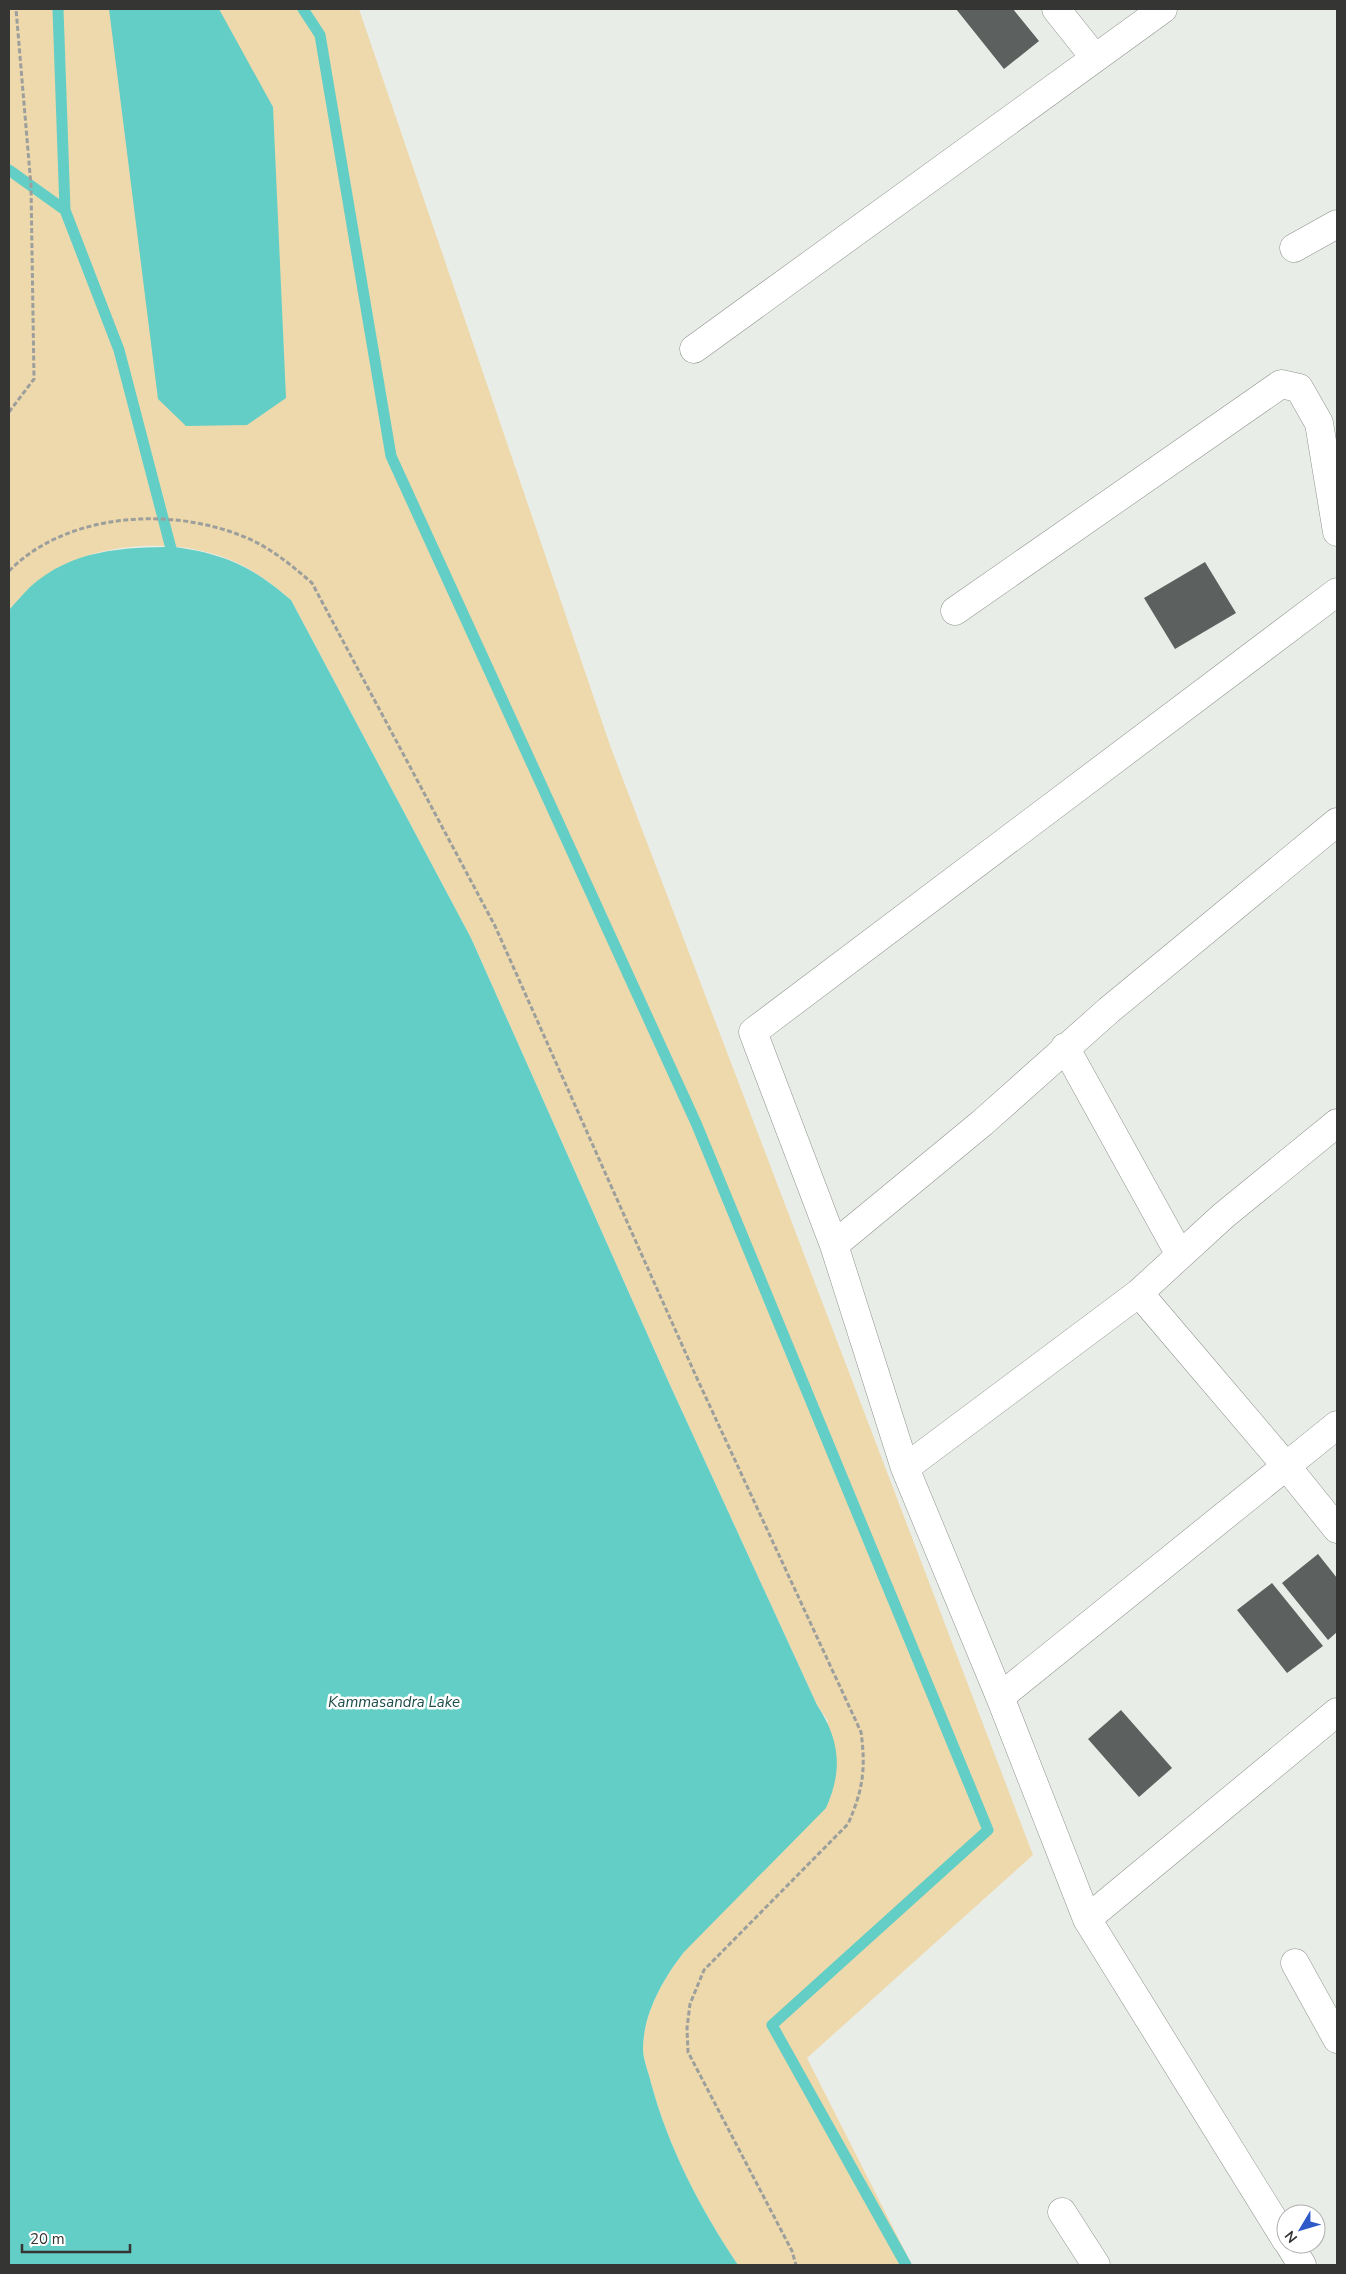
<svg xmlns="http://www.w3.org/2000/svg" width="1346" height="2274" font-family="'Nunito Sans',sans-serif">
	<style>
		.green { fill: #eed9ac }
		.water { fill: #63cec5 }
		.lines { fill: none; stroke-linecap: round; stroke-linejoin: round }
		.stream { stroke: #63cec5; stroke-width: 11 }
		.building { fill: #5c605e }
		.minor-casing { stroke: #8f938e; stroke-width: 29 }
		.path { stroke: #9c9f9b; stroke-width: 3; stroke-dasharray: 5 2.5; stroke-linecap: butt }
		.minor { stroke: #fff; stroke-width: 28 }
		.labels { text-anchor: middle; stroke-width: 5; stroke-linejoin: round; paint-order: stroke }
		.water-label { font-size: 15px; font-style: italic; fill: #1c4c48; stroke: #fff }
	</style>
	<rect width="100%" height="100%" fill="#e9ede8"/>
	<path class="green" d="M 9,9 L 359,9 L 611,748 L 1033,1855 L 807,2058 L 912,2265 L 738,2265 C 700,2208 669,2149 651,2083 C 649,2073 643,2060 643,2049 C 643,2014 663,1979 684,1952 L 828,1721 L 817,1705 L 670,1385 L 471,938 L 291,600 C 272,584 252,568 228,559 C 176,538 100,542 51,572 C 35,582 22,596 9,610 Z"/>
	<path class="water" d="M 109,9 L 219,9 L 273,107 L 286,398 L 247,425 L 186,426 L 158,399 Z
		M 175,547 C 225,554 253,567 291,600 L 471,938 L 670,1385 L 817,1705 C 840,1740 843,1770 826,1808 L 684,1952 C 663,1979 643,2014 643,2049 C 643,2060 649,2073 651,2083 C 669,2149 700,2208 738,2265 L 9,2265 L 9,610 C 16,602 23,594 30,587 C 71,550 122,547 175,547 Z"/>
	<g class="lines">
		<path class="stream" d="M 58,9 L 65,210 L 119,350 L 174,560
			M 303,9 L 320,35 L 391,456 L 696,1123 L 988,1830 L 772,2025 L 906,2265
			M 9,170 L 65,210"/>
	</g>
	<path class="building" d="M 956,9 L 1013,9 L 1039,41 L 1004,69 Z
		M 1205,562 L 1236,613 L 1175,649 L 1144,598 Z
		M 1318,1554 L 1337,1578 L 1337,1632 L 1328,1640 L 1282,1583 Z
		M 1272,1583 L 1323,1646 L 1287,1673 L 1237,1610 Z
		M 1121,1710 L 1172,1768 L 1139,1797 L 1088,1739 Z"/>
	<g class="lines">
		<defs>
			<path id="minor" d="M 1056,9 L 1095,58
				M 1294,248 L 1337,224
				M 694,349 L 1163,9
				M 955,611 L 1281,384 L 1299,388 L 1319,423 L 1337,532
				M 1065,1047 L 1180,1255
				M 834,1245 L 753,1032 L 1337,592
				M 1139,1293 L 1287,1467 L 1337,1529
				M 905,1468 L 1139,1293 L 1223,1216 L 1337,1123
				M 1000,1697 L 1337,1425
				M 1087,1919 L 1337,1712
				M 1295,1963 L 1337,2039
				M 1062,2212 L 1096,2265
				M 1286,2240 L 1087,1919 L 1000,1697 L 905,1468 L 834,1245 L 982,1123 L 1109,1010 L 1337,822
				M 1289,2244 L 1302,2265"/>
		</defs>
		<use href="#minor" class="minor-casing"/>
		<path class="path" d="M 9,412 L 34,379 L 31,186 L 16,9
			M 9,571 C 65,514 165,507 237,534 C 266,544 289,563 312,583 L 495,926 L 695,1374 L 861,1732 C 866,1769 863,1790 848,1824 L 704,1970 L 690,2004 L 687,2028 L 688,2052 L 792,2251 L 796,2265"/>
		<use href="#minor" class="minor"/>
	</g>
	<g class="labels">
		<g class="water-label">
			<text x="394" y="1707">Kammasandra Lake</text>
		</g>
	</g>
	<rect width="1346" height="2274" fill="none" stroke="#353634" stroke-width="20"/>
	<g transform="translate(1301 2229) rotate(232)"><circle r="24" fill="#ffffff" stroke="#aeafae"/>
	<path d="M0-4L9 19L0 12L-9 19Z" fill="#2e5ac9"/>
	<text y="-8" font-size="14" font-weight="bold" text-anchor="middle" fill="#353634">N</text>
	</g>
	<path d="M22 2244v8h108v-8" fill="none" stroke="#353634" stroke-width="2.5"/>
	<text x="30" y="2244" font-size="15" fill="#353634" stroke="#ffffff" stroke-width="4" paint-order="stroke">20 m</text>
</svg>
